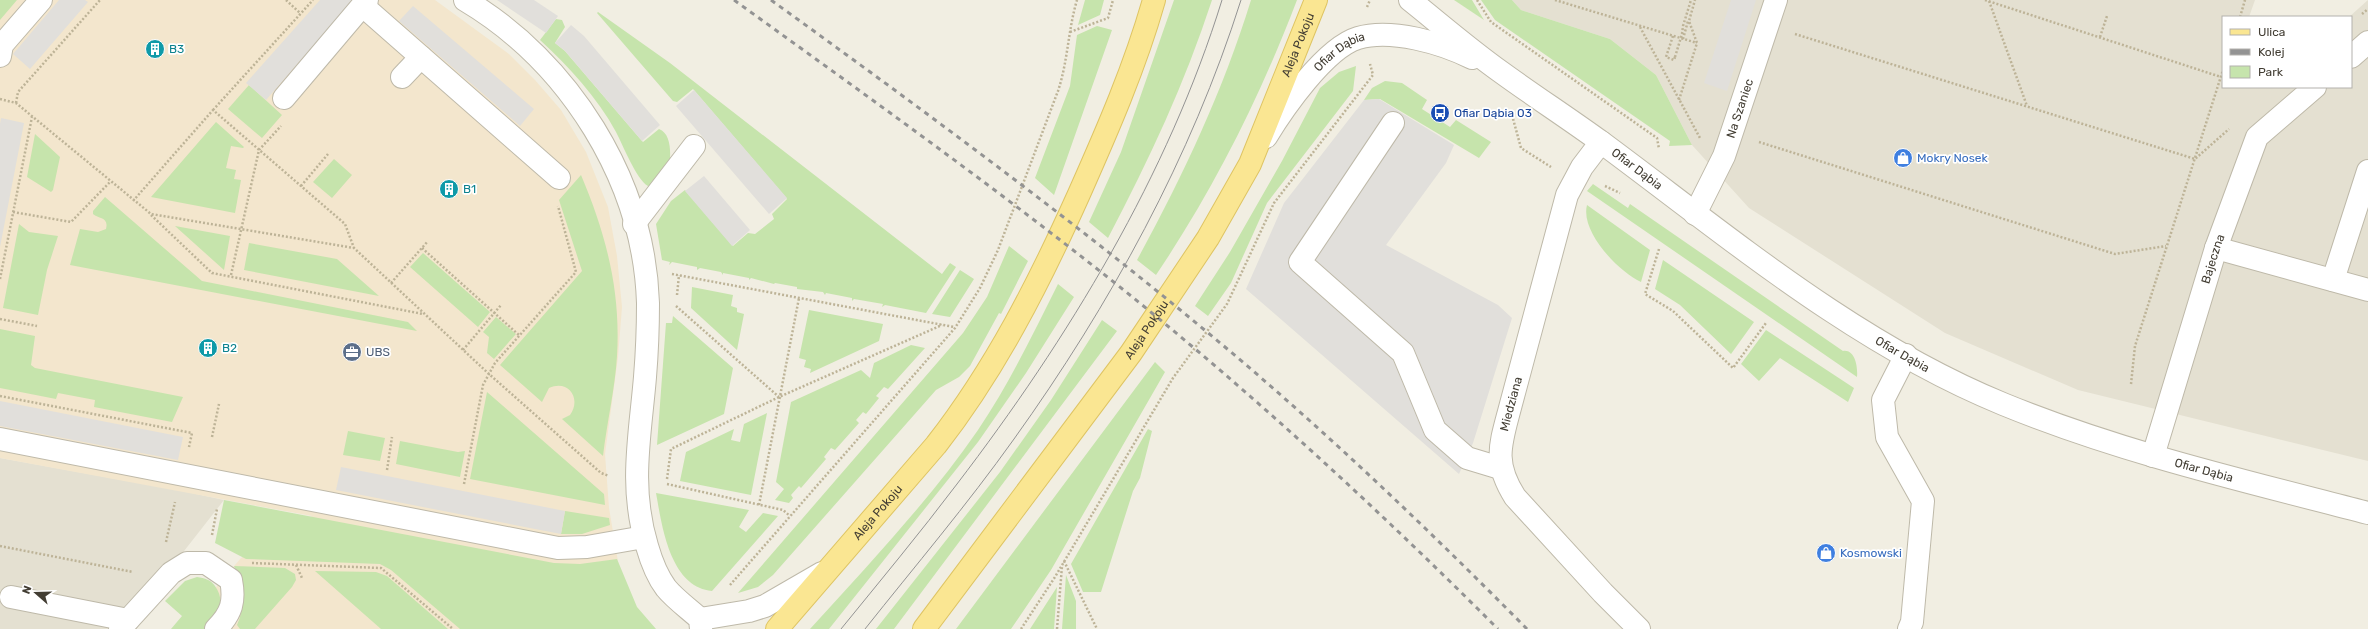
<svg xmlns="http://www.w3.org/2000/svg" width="2368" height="629" font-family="Rubik,sans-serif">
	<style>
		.residential { fill: #e4e0d1 }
		.commercial { fill: #f3e6cd }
		.green { fill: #c6e4ac }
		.parking { fill: #e1dfdb }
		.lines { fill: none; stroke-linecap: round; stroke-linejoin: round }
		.minor-casing { stroke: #beb9a9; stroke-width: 24 }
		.major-casing { stroke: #dec463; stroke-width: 24 }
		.path { stroke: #bdb397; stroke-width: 2.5; stroke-dasharray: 2 2; stroke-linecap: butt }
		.minor { stroke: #fff; stroke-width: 22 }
		.major { stroke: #fae692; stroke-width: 22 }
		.tram { stroke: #939393; stroke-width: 1 }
		.rail { stroke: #939393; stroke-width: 3; stroke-dasharray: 5 5; stroke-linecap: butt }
		.path-bridge { stroke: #bdb397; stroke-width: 2.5; stroke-dasharray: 2 2; stroke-linecap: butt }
		.labels { text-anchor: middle; stroke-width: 3.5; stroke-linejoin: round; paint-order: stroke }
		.street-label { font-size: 12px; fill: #423d33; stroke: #fff }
		.culture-label { font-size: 12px; fill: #0d838f; stroke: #fff; text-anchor: start }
		.transit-label { font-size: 12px; fill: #164399; stroke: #fff; text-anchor: start }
		.shop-label { font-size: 12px; fill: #366cbe; stroke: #fff; text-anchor: start }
		.service-label { font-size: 12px; fill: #4e5e75; stroke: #fff; text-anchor: start }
	</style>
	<rect width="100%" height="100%" fill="#f1eee2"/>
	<path class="residential" d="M 1512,0 L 2255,0 L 2249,17 L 2223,17 L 2223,87 L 2351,87 L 2351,17 L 2349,17 L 2368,0 L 2368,461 L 2078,390 L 1945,333 L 1749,208 L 1692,145 L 1656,75 L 1610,39 L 1521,10 Z
		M 0,458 L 178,490 L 224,500 L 123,629 L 0,629 Z"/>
	<path class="commercial" d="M 0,0 L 435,0 L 509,54 L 535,80 L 561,110 L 586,152 L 608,207 L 617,256 L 622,307 L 618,357 L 605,454 L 609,508 L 623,591 L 649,629 L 180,629 L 241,558 L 312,516 L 0,458 Z"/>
	<path class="green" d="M 0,0 L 17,0 L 0,20 Z
		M 1085,0 L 1104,0 L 1100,15 L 1078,25 Z
		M 1174,0 L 1212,0 C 1185,83 1149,160 1108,238 L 1089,222 L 1121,152 Z
		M 1251,0 L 1297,0 C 1260,97 1214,189 1156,275 L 1137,260 C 1183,176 1223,91 1251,0 Z
		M 1454,0 L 1472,0 L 1484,20 Z
		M 1481,0 L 1512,0 L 1521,10 L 1610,39 L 1656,75 L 1692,145 L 1669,146 L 1670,141 L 1495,20 Z
		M 598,12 L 670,63 L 942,274 L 950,263 L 956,267 L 926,313 L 885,305 L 882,307 L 883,304 L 854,299 L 852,301 L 852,298 L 826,293 L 825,295 L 823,292 L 797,289 L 797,287 L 775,283 L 774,284 L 751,278 L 749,280 L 749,278 L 723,273 L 723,275 L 721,272 L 700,268 L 697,270 L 697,267 L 672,262 L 669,265 L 670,262 L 662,260 L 656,224 L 671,201 L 685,190 L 733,246 L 748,233 L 755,234 L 774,219 L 772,214 L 787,199 L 693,89 L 677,102 L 673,101 L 597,13 Z
		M 556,19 L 562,20 L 565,27 L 555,43 L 565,51 L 642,141 L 643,142 L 659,129 C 673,134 671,160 668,171 L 656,177 L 659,183 L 648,186 C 636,179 623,145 616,132 C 597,97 569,67 540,40 Z
		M 1097,26 L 1112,30 L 1054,195 L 1035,178 L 1070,86 L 1077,35 Z
		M 1356,66 L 1353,91 L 1267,203 L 1231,283 L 1208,316 L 1195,306 L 1230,252 L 1282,161 L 1320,88 L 1339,72 Z
		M 1385,81 L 1402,83 L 1427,100 L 1422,109 L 1450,127 L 1456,120 L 1491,142 L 1479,158 L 1380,99 L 1364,100 L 1372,88 Z
		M 249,85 L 282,115 L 262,138 L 228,109 Z
		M 216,122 L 244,147 L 243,148 L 231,146 L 226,168 L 236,170 L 234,179 L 241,180 L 235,213 L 151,197 Z
		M 35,134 L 60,157 L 53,190 L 51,192 L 27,177 Z
		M 334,159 L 352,175 L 332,198 L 313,182 Z
		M 581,175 C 606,234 621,291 617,356 C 615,389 607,422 603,456 L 562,419 L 570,415 C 582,398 568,379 549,388 L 542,402 L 500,365 L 582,271 L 559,200 Z
		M 1593,184 L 1628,208 L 1630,204 L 1843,351 C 1855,349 1858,367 1857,377 L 1587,191 Z
		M 105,197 L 202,281 L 408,322 L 417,331 L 70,265 L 80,229 L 98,232 L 106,229 C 109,217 99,219 93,214 L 93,211 Z
		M 1587,205 L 1650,250 L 1641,282 C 1619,272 1580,232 1587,205 Z
		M 19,224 L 29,232 L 58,236 L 47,270 L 38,315 L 3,308 Z
		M 175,226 L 230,236 L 224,270 Z
		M 249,243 L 337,259 L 379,296 L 244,270 Z
		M 1009,246 L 1028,261 L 1001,314 L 999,313 L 970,366 L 959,377 L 936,390 L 773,575 L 758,587 L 738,593 L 963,333 L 987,297 Z
		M 423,253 L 490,312 L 478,327 L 410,267 Z
		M 1663,260 L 1754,322 L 1731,354 L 1680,305 L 1655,289 Z
		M 960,270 L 974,279 L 950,317 L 932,314 Z
		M 1058,284 L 1074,297 L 1026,373 L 978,442 L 829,629 L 810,629 C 868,565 929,501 978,430 C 1009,384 1033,334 1058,284 Z
		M 692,287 L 733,295 L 731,306 L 737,308 L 737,312 L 744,314 L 737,350 L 691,308 Z
		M 809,310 L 883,324 L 879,341 L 810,373 L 811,369 L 804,367 L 806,360 L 799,358 Z
		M 673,316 L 733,368 L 724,414 L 657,445 L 666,323 L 672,323 Z
		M 496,317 L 516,334 L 494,359 L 487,353 L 489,337 L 483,332 Z
		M 1102,320 L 1117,331 L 894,629 L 876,629 L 1000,472 L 1051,400 Z
		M 0,329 L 35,336 L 31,365 L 35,368 L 183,397 L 172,422 L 94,407 L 95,400 L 58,393 L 56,399 L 0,388 Z
		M 1766,330 L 1854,388 L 1848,402 L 1780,358 L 1759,381 L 1741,364 Z
		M 911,345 L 925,348 L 888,389 L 884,387 L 876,396 L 879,398 L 866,414 L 863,412 L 856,420 L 859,423 L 835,450 L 831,448 L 824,457 L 826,459 L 801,488 L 799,486 L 791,495 L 793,498 L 789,503 L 775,500 L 784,489 L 776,482 L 791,402 L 861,370 L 870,378 L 874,363 Z
		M 1155,362 L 1165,372 L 1051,570 L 1011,629 L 956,629 Z
		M 487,392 L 604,494 L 605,505 L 470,479 Z
		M 767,413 L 751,495 L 680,481 L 686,452 L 734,429 L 731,440 L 740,442 L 744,424 Z
		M 1148,429 L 1152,431 L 1140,478 L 1133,491 L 1101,592 L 1083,592 L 1071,564 Z
		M 348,431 L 385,438 L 380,461 L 343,455 Z
		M 400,441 L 458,452 L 465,451 L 460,477 L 396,464 Z
		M 656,493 L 749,510 L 739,527 L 746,532 L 763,513 L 778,516 L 712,591 C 670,587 662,526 656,493 Z
		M 224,500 L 554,563 L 580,564 L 617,559 L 637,607 L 656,629 L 460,629 L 391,570 L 380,564 L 246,559 L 215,543 Z
		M 565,511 L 609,518 L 610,525 L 582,534 L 561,534 Z
		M 234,566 L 285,568 L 295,574 L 296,580 L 292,587 L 255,629 L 240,629 L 237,625 C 246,605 243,586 234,566 Z
		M 315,571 L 376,572 L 387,576 L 448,629 L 381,629 Z
		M 1066,575 L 1076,601 L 1076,629 L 1062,629 Z
		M 197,577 C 205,578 211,580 215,586 C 227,603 217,617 204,629 L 171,629 L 182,616 L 165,601 L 185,581 Z
		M 1057,587 L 1054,629 L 1030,629 Z"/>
	<path class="parking" d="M 59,0 L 85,0 L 88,2 L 30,69 L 13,54 Z
		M 320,0 L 353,0 L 266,100 L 246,83 Z
		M 497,0 L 534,0 L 558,16 L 546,33 Z
		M 1731,0 L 1756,0 L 1727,91 L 1704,83 Z
		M 413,6 L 534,109 L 520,126 L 399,21 Z
		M 571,25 L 584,36 L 660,125 L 642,141 L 565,51 L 555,43 Z
		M 694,90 L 787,198 L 769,214 L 676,106 Z
		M 1379,99 L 1454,145 L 1446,163 L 1386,245 L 1498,305 L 1512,318 L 1473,443 L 1459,474 L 1246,289 L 1284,203 L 1364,100 Z
		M 1,118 L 24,123 L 0,247 L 0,124 Z
		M 704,176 L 750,230 L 732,246 L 685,191 Z
		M 0,401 L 183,437 L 178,460 L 0,426 Z
		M 341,467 L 565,511 L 561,534 L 336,490 Z"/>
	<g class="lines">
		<defs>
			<g id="minor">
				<path d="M 465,0 C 569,62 644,180 648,303 C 648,328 647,353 645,377 C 640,437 629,486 647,546 C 651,560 657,576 666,588 C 675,599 689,609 700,619 L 701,629"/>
				<path id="s1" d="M 1410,0 C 1440,24 1470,50 1501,72 C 1534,96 1568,118 1601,142 C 1728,236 1854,343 2003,404 C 2120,452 2245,481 2368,513"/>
				<path d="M 363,6 L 559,178"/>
				<path d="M 0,56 L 2,45 L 41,0"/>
				<path d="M 2351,57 L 2368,42"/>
				<path d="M 402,77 L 421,57"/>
				<path d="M 284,98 L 367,0"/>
				<path d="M 1393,123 L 1300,262 L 1403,353 L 1435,430 L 1467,458 L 1500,468"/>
				<path id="s2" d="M 1266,137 C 1283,109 1325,48 1358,38 C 1391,28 1442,43 1472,58"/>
				<path d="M 1601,142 L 1582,167 L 1567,195 L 1511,404 C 1501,443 1492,461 1515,497 L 1603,593 L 1639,629"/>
				<path id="s3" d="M 1695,214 L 1724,156 L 1776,0"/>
				<path d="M 634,224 L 694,146"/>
				<path d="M 2216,248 L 2368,290"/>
				<path d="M 2333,280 L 2368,171"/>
				<path d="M 1906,355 L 1883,400 L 1887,437 L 1923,501 L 1912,622 L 1909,629"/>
				<path d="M 0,439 L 558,548 L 587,547 L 644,537"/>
				<path id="s4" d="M 2153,456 L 2216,248 L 2257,137 L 2315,87"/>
				<path d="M 11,597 L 128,620"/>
				<path d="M 700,619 L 749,611 L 765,606 L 822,573"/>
				<path d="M 120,629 L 171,573 L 187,563 L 206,563 L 231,580 C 235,601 232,613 216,629"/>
			</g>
			<g id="major">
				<path id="s5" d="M 777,629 L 936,445 C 996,368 1039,283 1079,194 C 1107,131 1135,67 1154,0"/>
				<path id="s6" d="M 924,629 L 1131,353 L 1208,238 L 1250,164 L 1316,0"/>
			</g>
		</defs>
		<use href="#minor" class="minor-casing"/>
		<use href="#major" class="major-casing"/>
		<path class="path" d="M 286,0 L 300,13
			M 1477,0 L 1491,22 L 1657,138 L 1659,149
			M 1555,0 L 1697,43
			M 1985,0 L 2221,77
			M 1989,1 L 2027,106
			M 1367,7 L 1370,0
			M 2362,14 L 2368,9
			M 2240,17 L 2245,0
			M 1640,27 L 1700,138
			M 1070,32 L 1108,18 L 1113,0
			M 1682,34 L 1683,26 L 1691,0
			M 1795,34 L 2195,159 L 2229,129
			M 1673,36 L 1666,57 L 1674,60 L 1675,57
			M 2100,37 L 2107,16
			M 1683,39 L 1688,21
			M 0,99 L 16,103 L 151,214 L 354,248 L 489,374 L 601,473 L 609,476
			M 1679,100 L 1697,43 L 1689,21 L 1695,0
			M 16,103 L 18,92 L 100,0
			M 213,110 L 313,0
			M 1512,115 L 1521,148 L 1551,167
			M 1759,142 L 2115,254 L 2166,246
			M 301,186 L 328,154
			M 1605,186 L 1620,193
			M 133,201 L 213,110 L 345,224 L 354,248
			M 13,212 L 71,222 L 110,182
			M 151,215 L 212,273 L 423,314
			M 422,248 L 520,336
			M 1659,249 L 1645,294 L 1673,311 L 1733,368 L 1766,323
			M 672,274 L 954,327
			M 231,275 L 259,150 L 281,126
			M 0,279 L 32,117
			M 391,283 L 428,241
			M 677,295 L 679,275
			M 676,306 L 779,397
			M 0,319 L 37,326
			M 463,350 L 501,305
			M 2131,384 L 2135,346 L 2223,70
			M 0,396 L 192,433 L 189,447
			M 212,437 L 219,404
			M 387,470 L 392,437
			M 667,479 L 671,449 L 779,397 L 942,325
			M 464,484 L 483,385 L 495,363 L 576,272 L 558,206
			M 667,484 L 783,510 L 790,516
			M 759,505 L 799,298
			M 212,535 L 217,509
			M 166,542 L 175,502
			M 0,546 L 133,572
			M 1064,561 L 1097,629
			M 252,563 L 381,568 L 453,629
			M 296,565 L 302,578
			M 730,585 L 955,328 L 980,288 L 998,250 L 1058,91 C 1068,61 1068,30 1077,0
			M 1021,629 L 1055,577 L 1173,378 L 1227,304 L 1274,203 L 1373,75 L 1370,64
			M 1057,629 L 1062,566"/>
		<use href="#minor" class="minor"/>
		<use href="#major" class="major"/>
		<path class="tram" d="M 841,629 C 880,581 920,533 957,484 C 1068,339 1168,175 1222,0
			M 865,629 C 915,566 967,505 1014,439 C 1110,305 1191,158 1241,0"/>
		<path class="rail" d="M 734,0 C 871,99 1009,197 1141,304 C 1266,406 1384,515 1498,629
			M 771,0 C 930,115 1088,231 1238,358 C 1339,444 1434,535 1527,629"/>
		<path class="path-bridge" d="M 1675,57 L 1682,34"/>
	</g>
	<defs>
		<symbol id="building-disc" viewBox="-11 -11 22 22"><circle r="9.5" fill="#0f9aa8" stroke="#fff"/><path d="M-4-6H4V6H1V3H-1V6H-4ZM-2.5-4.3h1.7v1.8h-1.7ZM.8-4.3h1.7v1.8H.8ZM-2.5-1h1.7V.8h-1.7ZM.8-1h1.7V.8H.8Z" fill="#fff"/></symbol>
		<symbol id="bus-disc" viewBox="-11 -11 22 22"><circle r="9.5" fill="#1a4fb4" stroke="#fff"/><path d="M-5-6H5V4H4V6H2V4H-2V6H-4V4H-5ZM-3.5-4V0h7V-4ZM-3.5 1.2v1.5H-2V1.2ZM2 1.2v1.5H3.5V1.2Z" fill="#fff"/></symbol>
		<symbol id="shop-disc" viewBox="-11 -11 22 22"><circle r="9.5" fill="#3f7fe0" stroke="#fff"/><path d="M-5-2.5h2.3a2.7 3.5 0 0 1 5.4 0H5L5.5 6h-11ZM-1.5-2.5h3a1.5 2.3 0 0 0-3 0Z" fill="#fff"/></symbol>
		<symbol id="office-disc" viewBox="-11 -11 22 22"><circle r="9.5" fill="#5c6f8a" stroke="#fff"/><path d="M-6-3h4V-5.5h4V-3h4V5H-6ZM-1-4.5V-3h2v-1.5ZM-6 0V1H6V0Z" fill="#fff"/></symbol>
	</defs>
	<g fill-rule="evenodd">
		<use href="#building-disc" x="144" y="38" width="22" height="22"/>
		<use href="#bus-disc" x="1429" y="102" width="22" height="22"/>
		<use href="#shop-disc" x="1892" y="147" width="22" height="22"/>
		<use href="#building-disc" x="438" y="178" width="22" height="22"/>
		<use href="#building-disc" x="197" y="337" width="22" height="22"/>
		<use href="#office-disc" x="341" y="341" width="22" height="22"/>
		<use href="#shop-disc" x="1815" y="542" width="22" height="22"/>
	</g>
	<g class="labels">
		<g class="street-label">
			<text dy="4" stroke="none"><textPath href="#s6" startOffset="697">Aleja Pokoju</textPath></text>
			<text dy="4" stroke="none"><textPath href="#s2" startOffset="114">Ofiar Dąbia</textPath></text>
			<text dy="4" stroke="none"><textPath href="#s3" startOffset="115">Na Szaniec</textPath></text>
			<text dy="4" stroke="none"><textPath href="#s1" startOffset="283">Ofiar Dąbia</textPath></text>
			<text dy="4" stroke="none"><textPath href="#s4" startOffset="206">Bajeczna</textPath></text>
			<text dy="4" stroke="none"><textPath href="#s6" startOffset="373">Aleja Pokoju</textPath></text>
			<text dy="4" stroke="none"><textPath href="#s1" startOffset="607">Ofiar Dąbia</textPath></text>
			<text transform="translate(1511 404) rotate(-75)" y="4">Miedziana</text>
			<text dy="4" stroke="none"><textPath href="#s1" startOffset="931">Ofiar Dąbia</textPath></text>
			<text dy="4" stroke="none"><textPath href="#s5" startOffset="154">Aleja Pokoju</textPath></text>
		</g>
		<g class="culture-label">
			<text x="169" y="53">B3</text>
			<text x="463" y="193">B1</text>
			<text x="222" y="352">B2</text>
		</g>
		<g class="transit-label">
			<text x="1454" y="117">Ofiar Dąbia 03</text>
		</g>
		<g class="shop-label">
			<text x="1917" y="162">Mokry Nosek</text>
			<text x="1840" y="557">Kosmowski</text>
		</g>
		<g class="service-label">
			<text x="366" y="356">UBS</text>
		</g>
	</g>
	<rect x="2222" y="16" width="130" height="72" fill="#ffffff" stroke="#b3b1ad"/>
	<rect x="2230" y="29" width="20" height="6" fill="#fae692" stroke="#b3b1ad"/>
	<text x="2258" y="36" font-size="12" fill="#423d33">Ulica</text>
	<rect x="2230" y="49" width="20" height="6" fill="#939393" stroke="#b3b1ad"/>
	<text x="2258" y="56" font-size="12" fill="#423d33">Kolej</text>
	<rect x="2230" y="66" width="20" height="12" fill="#c6e4ac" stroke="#b3b1ad"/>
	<text x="2258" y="76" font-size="12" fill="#423d33">Park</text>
	<g transform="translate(36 593) rotate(290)" stroke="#ffffff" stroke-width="3" paint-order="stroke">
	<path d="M0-3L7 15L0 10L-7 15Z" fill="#423d33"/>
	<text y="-6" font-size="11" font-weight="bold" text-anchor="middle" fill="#423d33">N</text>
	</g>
</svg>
